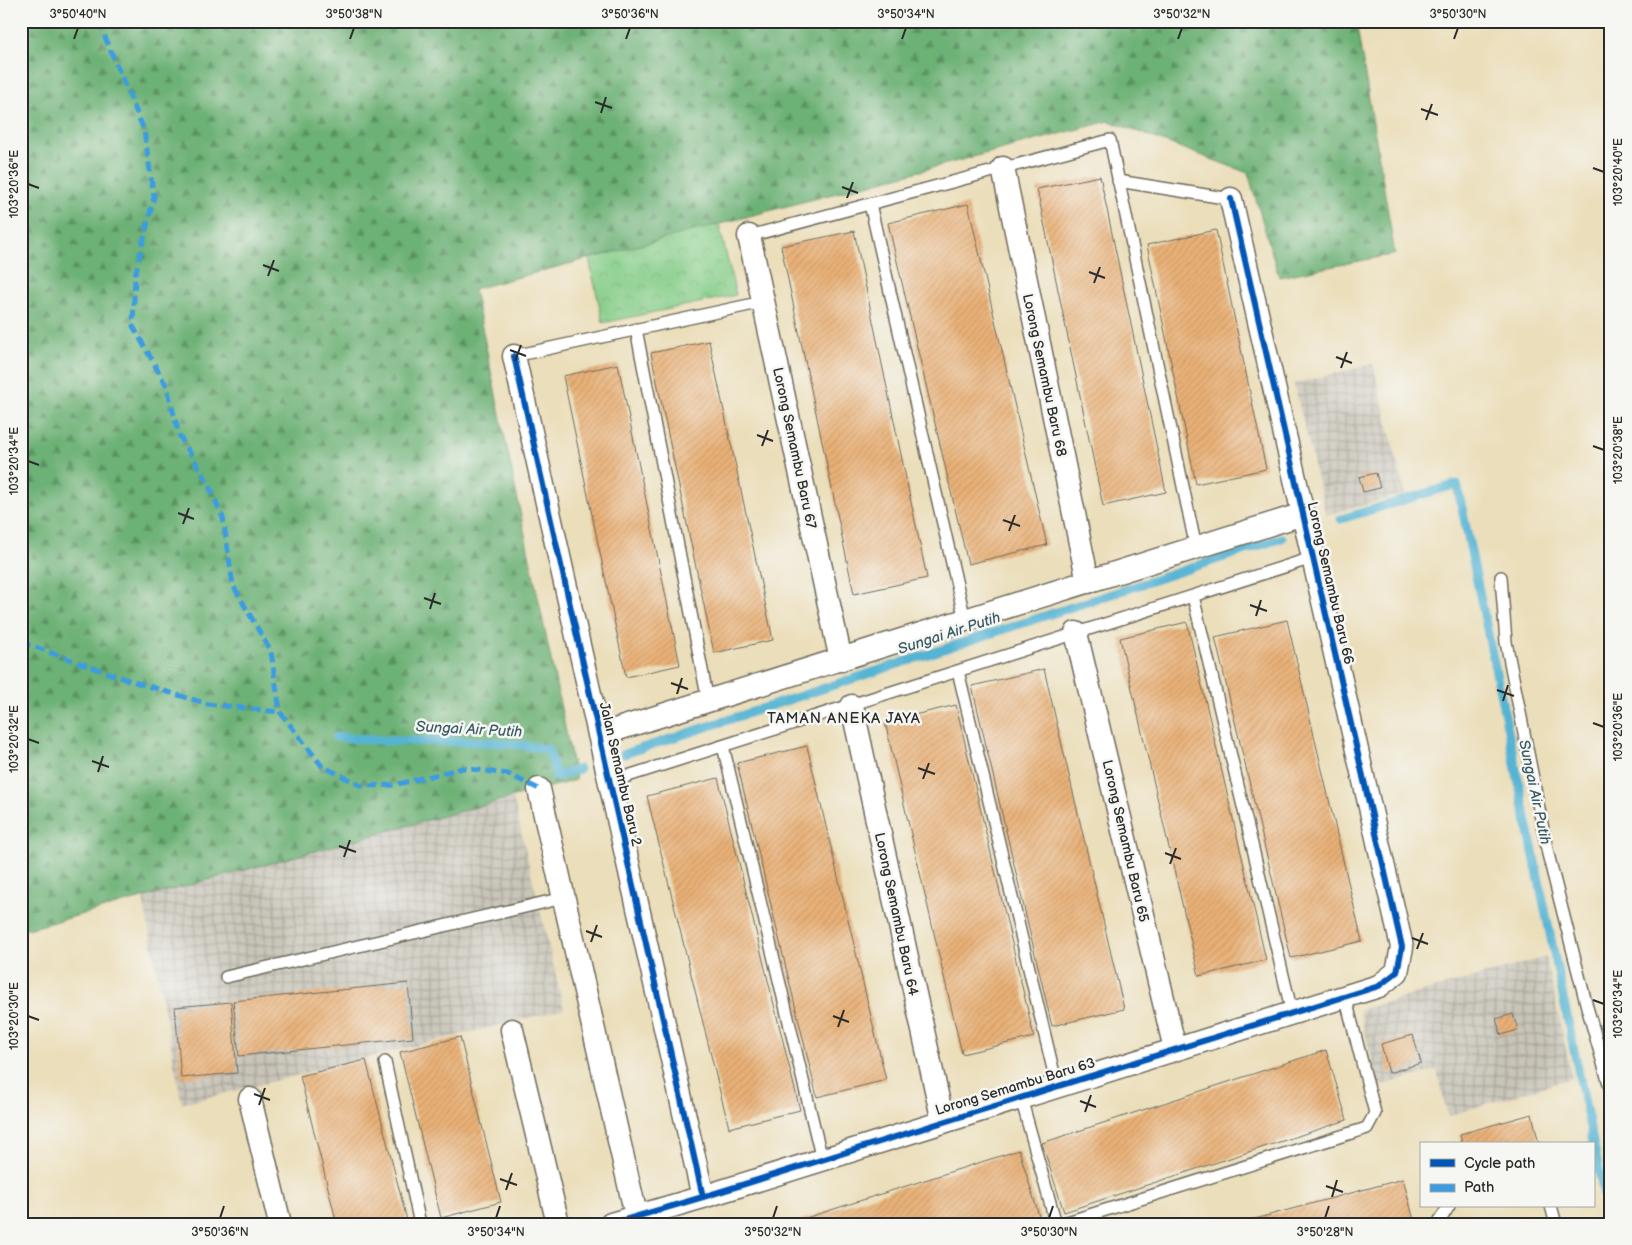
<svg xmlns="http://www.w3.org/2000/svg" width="1632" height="1245" font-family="'Balsamiq Sans',sans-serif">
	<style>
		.industrial { fill: url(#industrial-grid) }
		.forest { fill: url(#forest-firs); stroke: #4c6e50 }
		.park { fill: url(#park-crowns); stroke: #587c5a }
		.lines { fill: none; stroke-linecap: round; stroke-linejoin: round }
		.stream { stroke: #55b4d3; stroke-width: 9 }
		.building { fill: url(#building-hatch) }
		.lane-casing { stroke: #6e6a5d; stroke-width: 14 }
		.street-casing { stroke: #6e6a5d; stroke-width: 25 }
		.lane { stroke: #fff; stroke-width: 11 }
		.street { stroke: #fff; stroke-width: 22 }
		.quiet { stroke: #3d9ce1; stroke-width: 5; stroke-dasharray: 10 5; stroke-linecap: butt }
		.cycleway-casing { stroke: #f6f6f2; stroke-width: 9 }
		.cycleway { stroke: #0057b8; stroke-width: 6 }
		.ticks { fill: none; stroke: #2b2b2b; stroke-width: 2 }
		.labels { text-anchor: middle; stroke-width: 5; stroke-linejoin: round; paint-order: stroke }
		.street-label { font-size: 14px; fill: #2b2b2b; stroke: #f6f6f2 }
		.water-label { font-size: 15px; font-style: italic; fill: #3a5b66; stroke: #f6f6f2 }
		.neighbourhood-label { font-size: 15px; letter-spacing: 1px; fill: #2b2b2b; stroke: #f6f6f2 }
		.neatline { fill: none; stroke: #2b2b2b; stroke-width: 2 }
		.ticks-label { font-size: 12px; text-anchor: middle; fill: #2b2b2b }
	</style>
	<defs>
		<pattern id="industrial-grid" width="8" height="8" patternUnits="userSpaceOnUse" patternTransform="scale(1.25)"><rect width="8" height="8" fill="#c8c4b8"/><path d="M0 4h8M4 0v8" fill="none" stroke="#a39f96"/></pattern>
		<pattern id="forest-firs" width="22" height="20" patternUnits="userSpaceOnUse" patternTransform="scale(1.25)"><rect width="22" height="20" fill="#6cb175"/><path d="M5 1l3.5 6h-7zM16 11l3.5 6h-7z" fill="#599060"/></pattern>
		<pattern id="park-crowns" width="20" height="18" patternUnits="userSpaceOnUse" patternTransform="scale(1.25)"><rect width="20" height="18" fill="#86ce89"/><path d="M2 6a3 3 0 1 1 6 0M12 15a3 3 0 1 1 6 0" fill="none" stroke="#74b176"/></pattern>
		<pattern id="building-hatch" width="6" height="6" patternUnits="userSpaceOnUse" patternTransform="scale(1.25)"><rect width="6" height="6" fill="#e9b177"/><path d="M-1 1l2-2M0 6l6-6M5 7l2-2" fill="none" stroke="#c89867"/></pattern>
	</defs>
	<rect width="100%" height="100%" fill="#f6f6f2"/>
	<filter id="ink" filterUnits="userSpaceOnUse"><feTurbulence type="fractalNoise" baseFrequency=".02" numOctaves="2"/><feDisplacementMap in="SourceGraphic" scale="10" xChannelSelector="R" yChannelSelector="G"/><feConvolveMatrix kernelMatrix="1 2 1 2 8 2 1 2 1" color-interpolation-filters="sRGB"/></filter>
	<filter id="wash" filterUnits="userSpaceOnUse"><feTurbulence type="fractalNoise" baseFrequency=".0096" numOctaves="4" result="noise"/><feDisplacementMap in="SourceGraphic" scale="20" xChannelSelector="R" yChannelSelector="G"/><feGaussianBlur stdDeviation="1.12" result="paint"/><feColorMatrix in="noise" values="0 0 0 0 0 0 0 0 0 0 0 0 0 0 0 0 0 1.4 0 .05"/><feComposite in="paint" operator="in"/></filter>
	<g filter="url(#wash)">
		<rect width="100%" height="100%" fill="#ebdeba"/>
		<path class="industrial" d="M 1373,364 L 1405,494 L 1326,515 L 1294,384 Z
			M 513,798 L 564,1009 L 182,1104 L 143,898 Z
			M 1546,957 L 1572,1078 L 1448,1116 L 1437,1070 L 1379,1086 L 1359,1010 Z"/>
		<path class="forest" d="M 21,21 L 1356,21 L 1395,254 L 1279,277 L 1248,173 L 1109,121 L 474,289 L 576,780 L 21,931 Z"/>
		<path class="park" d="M 719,224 L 736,295 L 603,323 L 589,259 Z"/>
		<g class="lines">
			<path class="stream" d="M 1341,519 L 1457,484 L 1610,1224
				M 336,737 C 359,739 383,741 406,741 C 454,742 502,739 549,750 L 556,777 L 579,769
				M 624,754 L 1282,538"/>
		</g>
		<g id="blocks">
			<path class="building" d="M 1100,176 L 1166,492 L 1103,506 L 1037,189 Z
				M 968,204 L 1047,545 L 968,564 L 888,223 Z
				M 1216,230 L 1266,469 L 1196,484 L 1147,245 Z
				M 854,231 L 927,578 L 854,594 L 781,246 Z
				M 709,341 L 773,640 L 714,653 L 651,353 Z
				M 618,364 L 680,665 L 626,677 L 563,376 Z
				M 1376,473 L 1380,488 L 1363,492 L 1359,477 Z
				M 1287,620 L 1362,941 L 1291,958 L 1215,637 Z
				M 1187,622 L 1266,960 L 1199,976 L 1120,638 Z
				M 1044,669 L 1124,1009 L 1052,1026 L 972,686 Z
				M 956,705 L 1034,1037 L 962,1054 L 885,722 Z
				M 807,746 L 886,1080 L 817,1097 L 737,763 Z
				M 718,778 L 800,1110 L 729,1128 L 647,796 Z
				M 408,983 L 413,1038 L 239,1056 L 233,1001 Z
				M 231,1002 L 237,1073 L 181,1078 L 175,1007 Z
				M 1513,1014 L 1518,1030 L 1501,1035 L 1496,1019 Z
				M 1413,1035 L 1421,1063 L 1389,1073 L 1381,1044 Z
				M 460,1037 L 501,1202 L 441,1218 L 400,1052 Z
				M 1326,1050 L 1347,1120 L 1064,1212 L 1042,1143 Z
				M 366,1060 L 408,1224 L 337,1224 L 300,1076 Z
				M 1532,1114 L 1539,1144 L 1462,1144 L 1460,1134 Z
				M 1019,1150 L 1040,1219 L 1024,1224 L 787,1224 Z
				M 1403,1179 L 1415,1224 L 1240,1224 L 1240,1223 Z"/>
		</g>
	</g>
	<g filter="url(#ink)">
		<use href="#blocks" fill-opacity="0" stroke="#6e6a5d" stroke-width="1"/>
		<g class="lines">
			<defs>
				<path id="lane" d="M 1118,181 L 1231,199
					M 870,204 L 965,620
					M 749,236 L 1110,140 L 1196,548
					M 636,329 L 708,701
					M 514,356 L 763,302
					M 1501,577 L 1506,642 L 1548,854 L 1587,1007 L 1611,1091
					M 1193,596 L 1292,1013
					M 958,671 L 1057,1086
					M 723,746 L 822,1160
					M 609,782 L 1312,558
					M 226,977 L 563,898
					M 385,1062 L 420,1224
					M 1021,1098 L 1056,1224
					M 1551,1206 L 1556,1224
					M 1061,1224 L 1367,1128 L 1375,1113 L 1345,996
					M 1439,1224 L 1440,1220 L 1449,1206"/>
				<path id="street" d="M 1003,168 L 1088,582
					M 749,236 L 841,660
					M 514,356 L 703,1197
					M 1076,633 L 1175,1049
					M 852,706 L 943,1122
					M 599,735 L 1303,514
					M 539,789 L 638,1224
					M 512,1030 L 558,1224
					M 250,1099 L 280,1224
					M 611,1224 L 703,1197 L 1379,986 L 1397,972 L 1402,947 L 1231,199"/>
			</defs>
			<use href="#lane" class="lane-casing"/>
			<use href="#street" class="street-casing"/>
			<use href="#lane" class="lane"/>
			<use href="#street" class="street"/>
			<path class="quiet" d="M 102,21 L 104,35 L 144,130 L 154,197 L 135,275 L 133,326 L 167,387 L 179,435 L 207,481 L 223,518 L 233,585 L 271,652 L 280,712 L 322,766 L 362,786 L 394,785 L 463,768 L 508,774 L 539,789
				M 21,642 L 131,681 L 208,704 L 280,712"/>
			<defs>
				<path id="cycleway" d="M 514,356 L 703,1197
					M 611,1224 L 703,1197 L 1379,986 L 1397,972 L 1402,947 L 1231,199"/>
			</defs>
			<use href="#cycleway" class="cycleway-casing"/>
			<use href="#cycleway" class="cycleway"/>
		</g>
	</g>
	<path class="ticks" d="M 74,39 L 78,28M 350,39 L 354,28M 626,39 L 630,28M 902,39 L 906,28M 1178,39 L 1182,28M 1454,39 L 1458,28M 595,102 L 612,108M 1421,109 L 1438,115M 601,113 L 606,97M 1426,120 L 1432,104M 1593,168 L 1604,172M 28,184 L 39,188M 842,187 L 858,193M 847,198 L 853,182M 263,265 L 279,271M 1089,272 L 1105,278M 268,276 L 274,260M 1094,283 L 1100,267M 510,350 L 526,356M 1336,357 L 1352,363M 515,361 L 521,345M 1341,368 L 1347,352M 757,435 L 773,441M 762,446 L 768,430M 1593,446 L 1604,450M 28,461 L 39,465M 178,513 L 194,519M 1003,520 L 1020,526M 183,524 L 189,508M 1009,531 L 1015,515M 424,598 L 441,604M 1250,605 L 1267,611M 430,609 L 435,593M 1256,616 L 1261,600M 671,683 L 688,689M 1497,690 L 1514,696M 677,694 L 682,678M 1503,701 L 1508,685M 1593,723 L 1604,727M 28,739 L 39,743M 92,761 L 109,767M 918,768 L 935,774M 98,772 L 103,756M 923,779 L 929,763M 339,846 L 356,852M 1165,853 L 1181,859M 344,857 L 350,840M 1170,864 L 1176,848M 586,931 L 602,937M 1412,938 L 1428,944M 591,942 L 597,925M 1417,949 L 1423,933M 1593,1000 L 1604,1004M 28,1016 L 39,1020M 833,1016 L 849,1022M 838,1027 L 844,1010M 254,1094 L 270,1100M 1080,1101 L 1096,1107M 259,1105 L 265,1088M 1085,1112 L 1091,1095M 500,1179 L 517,1185M 1326,1186 L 1343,1192M 506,1190 L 512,1173M 1332,1197 L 1337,1180M 220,1218 L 224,1206M 496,1218 L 500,1206M 773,1218 L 777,1206M 1049,1218 L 1053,1206M 1325,1218 L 1329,1206"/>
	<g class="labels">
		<g class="street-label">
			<text transform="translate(1045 375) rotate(78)" y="5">Lorong Semambu Baru 68</text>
			<text transform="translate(795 448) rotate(78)" y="5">Lorong Semambu Baru 67</text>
			<text transform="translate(1331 583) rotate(77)" y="5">Lorong Semambu Baru 66</text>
			<text transform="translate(621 774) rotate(77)" y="5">Jalan Semambu Baru 2</text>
			<text transform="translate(1126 841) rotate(77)" y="5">Lorong Semambu Baru 65</text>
			<text transform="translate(897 914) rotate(78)" y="5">Lorong Semambu Baru 64</text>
			<text transform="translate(1015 1086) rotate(-17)" y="5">Lorong Semambu Baru 63</text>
		</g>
		<g class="water-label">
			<text transform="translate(949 633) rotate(-18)" y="5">Sungai Air Putih</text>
			<text transform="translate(469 729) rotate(3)" y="5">Sungai Air Putih</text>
			<text transform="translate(1535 792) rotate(78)" y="5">Sungai Air Putih</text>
		</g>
		<g class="neighbourhood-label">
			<text x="844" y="723">TAMAN ANEKA JAYA</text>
		</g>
	</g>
	<rect width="1632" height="1245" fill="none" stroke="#f6f6f2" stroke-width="55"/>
	<rect x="1420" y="1142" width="175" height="65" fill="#f6f6f2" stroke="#a5a5a2"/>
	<rect x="1430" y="1159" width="25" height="8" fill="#0057b8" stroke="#a5a5a2"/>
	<text x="1464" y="1168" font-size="15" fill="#2b2b2b">Cycle path</text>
	<rect x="1430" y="1184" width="25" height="8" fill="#3d9ce1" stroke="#a5a5a2"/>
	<text x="1464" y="1192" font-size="15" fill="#2b2b2b">Path</text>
	<rect x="28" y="28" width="1576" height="1190" class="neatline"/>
	<g class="ticks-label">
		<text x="78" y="18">3°50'40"N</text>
		<text x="354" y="18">3°50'38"N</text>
		<text x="630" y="18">3°50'36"N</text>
		<text x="906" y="18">3°50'34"N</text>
		<text x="1182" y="18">3°50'32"N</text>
		<text x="1458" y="18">3°50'30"N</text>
		<text transform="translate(1618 172) rotate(-90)" y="4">103°20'40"E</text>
		<text transform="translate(14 184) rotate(-90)" y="4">103°20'36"E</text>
		<text transform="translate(1618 450) rotate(-90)" y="4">103°20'38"E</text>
		<text transform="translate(14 461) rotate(-90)" y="4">103°20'34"E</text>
		<text transform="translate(1618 727) rotate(-90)" y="4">103°20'36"E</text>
		<text transform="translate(14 739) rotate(-90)" y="4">103°20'32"E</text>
		<text transform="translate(1618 1004) rotate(-90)" y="4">103°20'34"E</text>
		<text transform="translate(14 1016) rotate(-90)" y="4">103°20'30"E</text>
		<text x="220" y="1236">3°50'36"N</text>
		<text x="496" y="1236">3°50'34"N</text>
		<text x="773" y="1236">3°50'32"N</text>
		<text x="1049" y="1236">3°50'30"N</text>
		<text x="1325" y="1236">3°50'28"N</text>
	</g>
</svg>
